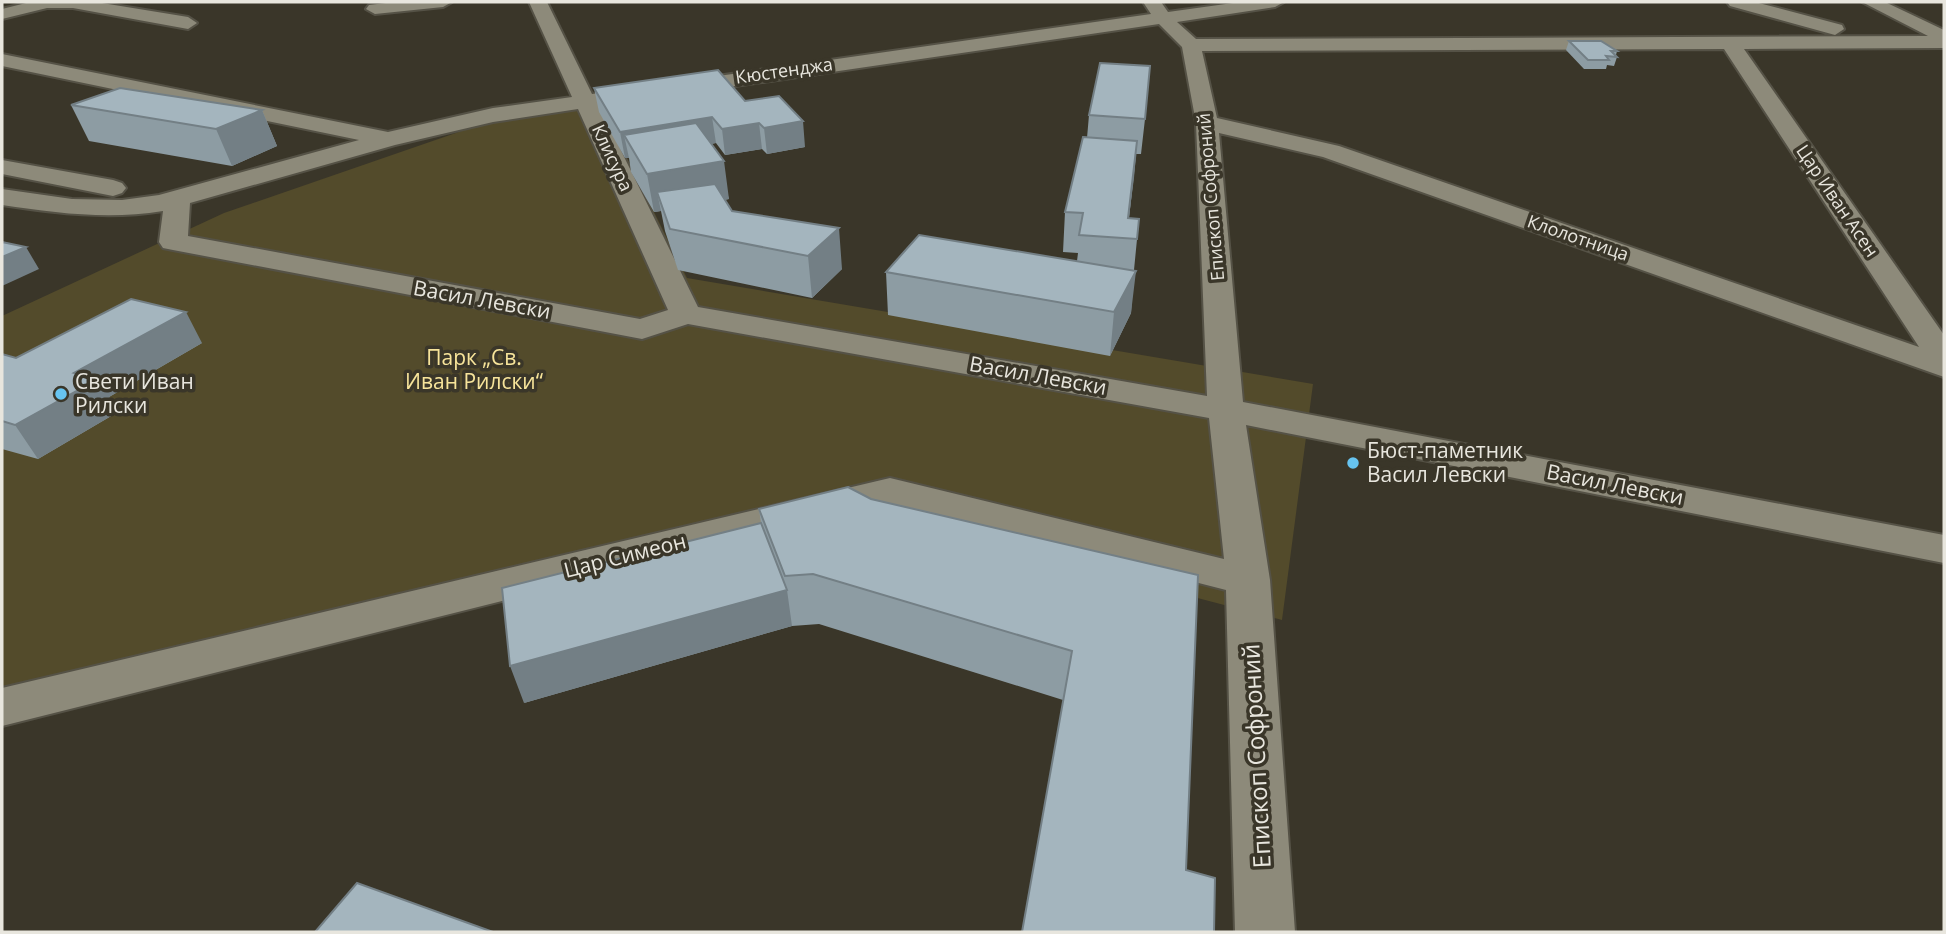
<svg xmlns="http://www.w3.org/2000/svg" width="1946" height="934" font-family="'Open Sans',sans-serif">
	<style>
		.green { fill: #534b2b }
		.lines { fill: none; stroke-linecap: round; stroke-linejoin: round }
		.street-casing { stroke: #555246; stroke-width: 4 }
		.street { fill: #8d8a7a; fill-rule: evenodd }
		.wall { fill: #8d9ca3 }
		.shaded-wall { fill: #737f85 }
		.building { fill: #a4b5be; stroke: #737f85; stroke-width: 2 }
		.poi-dot { fill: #67c4f0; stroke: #3a3629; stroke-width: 2.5 }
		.labels { text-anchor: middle; stroke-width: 7; stroke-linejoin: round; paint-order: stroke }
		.far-street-label { font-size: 18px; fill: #e8e6de; stroke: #3a3629 }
		.street-label { font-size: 21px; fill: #e8e6de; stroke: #3a3629 }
		.park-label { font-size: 21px; fill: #f7e49a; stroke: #3a3629 }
		.poi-label { font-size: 21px; fill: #e8e6de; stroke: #3a3629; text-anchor: start }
		.near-street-label { font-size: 24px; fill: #e8e6de; stroke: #3a3629 }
	</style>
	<rect width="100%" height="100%" fill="#3a3629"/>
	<path class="green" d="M 601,106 L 687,278 L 1313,384 L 1282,620 L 869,512 L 2,719 L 2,316 L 224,213 L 476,126 Z"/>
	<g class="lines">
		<defs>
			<path id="street" d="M 30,2 L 96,2 L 188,17 L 197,23 L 188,29 L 73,8 L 47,8 L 2,19 L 2,9 Z
				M 394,2 L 452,2 L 443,7 L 375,14 L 366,9 L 369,5 Z
				M 529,2 L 547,2 L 592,94 L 1151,14 L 1143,2 L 1161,2 L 1168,12 L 1240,2 L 1284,2 L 1275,7 L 1177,22 L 1196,39 L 1928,36 L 1862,2 L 1885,2 L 1944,30 L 1944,48 L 1744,49 L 1944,335 L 1944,377 L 1323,157 L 1219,133 L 1243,402 L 1944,535 L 1944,563 L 1246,425 L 1270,580 L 1295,932 L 1235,932 L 1226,590 L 890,504 L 2,726 L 2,688 L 890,478 L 1224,559 L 1209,418 L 688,324 L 642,339 L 173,250 L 163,248 L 159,242 L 163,211 C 108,220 56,213 2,205 L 2,189 L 72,199 L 122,200 L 159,195 L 359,140 L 2,66 L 2,54 L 388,132 L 493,108 L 572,97 ZM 1159,24 L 1182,47 L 1196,123 L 1207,396 L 698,307 L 599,106 ZM 1724,49 L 1919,347 L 1339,146 L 1217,118 L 1202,51 ZM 578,109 L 668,310 L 640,319 L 188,236 L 190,203 L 395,145 L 493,122 Z
				M 1727,2 L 1755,2 L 1842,25 L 1844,29 L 1835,35 L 1730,6 Z
				M 2,160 L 113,180 L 122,183 L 126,188 L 122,193 L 113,196 L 2,174 Z"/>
		</defs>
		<use href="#street" class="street-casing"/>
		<use href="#street" class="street"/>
	</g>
	<path class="wall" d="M 1569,41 L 1617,51 L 1616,55 L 1617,57 L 1614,66 L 1607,65 L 1606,69 L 1584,69 L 1566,50 Z
		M 594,88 L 745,101 L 805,147 L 767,154 L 762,149 L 725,155 L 716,143 L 711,144 L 729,199 L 724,200 L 732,211 L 842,269 L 812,298 L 678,270 L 665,231 L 661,211 L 654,212 L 631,172 L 629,158 L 625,158 L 599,112 Z
		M 71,105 L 262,110 L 277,146 L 232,166 L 89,141 Z
		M 1089,115 L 1145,119 L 1141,154 L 1136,154 L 1129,218 L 1139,219 L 1134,270 L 1131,313 L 1110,356 L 888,315 L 886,272 L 1077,261 L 1078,253 L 1063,252 L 1065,212 L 1087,138 Z
		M 202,343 L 109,397 L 118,412 L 38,459 L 2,449 L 2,354 L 16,358 Z
		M 871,499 L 1198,575 L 1186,870 L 1214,932 L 1063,700 L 819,624 L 792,626 L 524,703 L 761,523 L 759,509 Z"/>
	<path class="shaded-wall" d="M 262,110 L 277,146 L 232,166 L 216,129 Z
		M 712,117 L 716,143 L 636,156 L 624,135 L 629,158 L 625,158 L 620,132 Z
		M 803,121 L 805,147 L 767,154 L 764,128 Z
		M 759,123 L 762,149 L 725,155 L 722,129 Z
		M 1137,141 L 1134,178 L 1126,239 Z
		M 724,161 L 729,199 L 664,211 L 657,192 L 661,211 L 654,212 L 647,174 Z
		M 1139,219 L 1133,275 L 1136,271 L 1131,313 L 1110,356 L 1114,312 L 1133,275 Z
		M 839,228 L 842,269 L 812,298 L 808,256 Z
		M 26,247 L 39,269 L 2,286 L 2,257 Z
		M 186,312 L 202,343 L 109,397 L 118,412 L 38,459 L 15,425 L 74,373 Z
		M 787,590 L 792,626 L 524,703 L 510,666 Z"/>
	<path class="building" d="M 1569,41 L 1601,41 L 1617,51 L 1611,51 L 1617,57 L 1606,56 L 1609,60 L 1588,60 Z
		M 1100,63 L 1150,66 L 1145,119 L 1089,115 Z
		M 718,70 L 745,101 L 779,96 L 803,121 L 764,128 L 759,123 L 722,129 L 712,117 L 620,132 L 594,88 Z
		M 120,88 L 262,110 L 216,129 L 71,105 Z
		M 696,123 L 724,161 L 647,174 L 624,135 Z
		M 1083,137 L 1137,141 L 1128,218 L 1139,219 L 1137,239 L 1079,235 L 1083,213 L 1065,212 Z
		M 715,184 L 732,211 L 839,228 L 808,256 L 670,229 L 657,192 Z
		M 919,235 L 1136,271 L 1114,312 L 886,272 Z
		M 2,242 L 26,247 L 2,257 Z
		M 131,299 L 186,312 L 74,373 L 98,379 L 15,425 L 2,421 L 2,354 L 16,358 Z
		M 848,487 L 871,499 L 1198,575 L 1186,870 L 1215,878 L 1214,932 L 1022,932 L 1072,651 L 813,574 L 785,576 L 759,509 Z
		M 761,523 L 787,590 L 510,666 L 502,588 Z
		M 357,883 L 493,932 L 315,932 Z"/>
	<g class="poi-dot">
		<circle cx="61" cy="394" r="7"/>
		<circle cx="1353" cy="463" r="7"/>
	</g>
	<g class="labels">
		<g class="far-street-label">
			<text transform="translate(784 71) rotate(-8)" y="6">Кюстенджа</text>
			<text transform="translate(612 158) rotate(65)" y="6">Клисура</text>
			<text transform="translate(1211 197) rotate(-95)" y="6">Епископ Софроний</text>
			<text transform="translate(1837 201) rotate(56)" y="6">Цар Иван Асен</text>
			<text transform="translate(1578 238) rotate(19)" y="6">Клолотница</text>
		</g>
		<g class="street-label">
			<text transform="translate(482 300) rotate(10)" y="7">Васил Левски</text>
			<text transform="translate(1038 376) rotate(10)" y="7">Васил Левски</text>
			<text transform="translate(1615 485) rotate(11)" y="7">Васил Левски</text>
			<text transform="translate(625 556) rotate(-14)" y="7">Цар Симеон</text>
		</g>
		<g class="park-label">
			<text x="474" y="365">Парк „Св.<tspan x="474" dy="24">Иван Рилски“</tspan></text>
		</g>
		<g class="poi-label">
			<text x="75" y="389">Свети Иван<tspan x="75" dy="24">Рилски</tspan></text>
			<text x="1367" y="458">Бюст-паметник<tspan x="1367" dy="24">Васил Левски</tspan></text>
		</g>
		<g class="near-street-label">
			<text transform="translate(1257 756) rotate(-93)" y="8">Епископ Софроний</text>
		</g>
	</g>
	<rect width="1946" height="934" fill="none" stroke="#e8e6de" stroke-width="7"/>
</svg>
